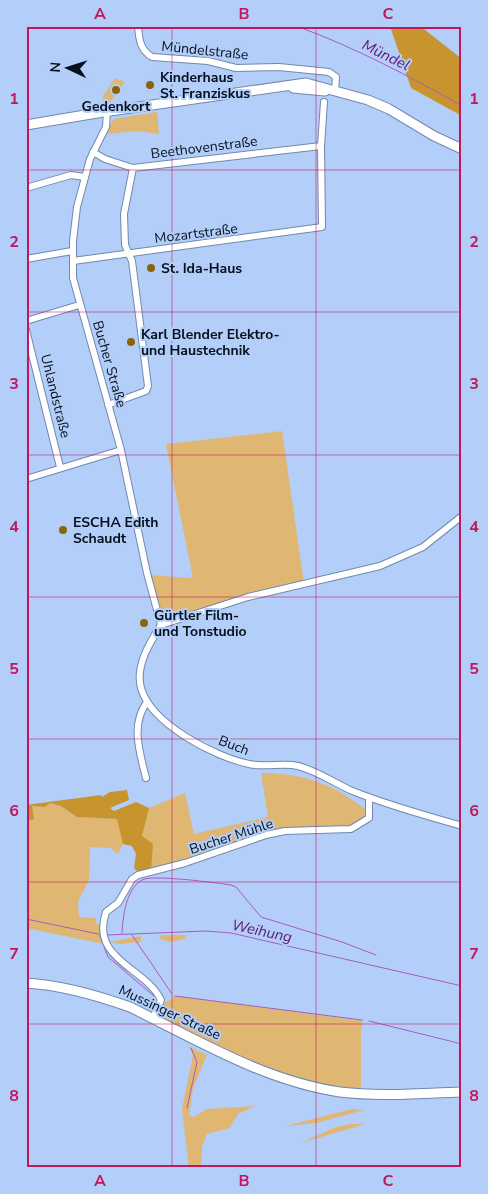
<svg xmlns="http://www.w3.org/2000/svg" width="488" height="1194" font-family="'Nunito Sans',sans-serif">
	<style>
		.green { fill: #dfb672 }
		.forest { fill: #c8942e }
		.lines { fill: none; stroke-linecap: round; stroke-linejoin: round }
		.stream { stroke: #a95bbb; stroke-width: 1 }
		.street-casing { stroke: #7089b0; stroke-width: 8 }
		.secondary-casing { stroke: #7089b0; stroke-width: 11 }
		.street { stroke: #fff; stroke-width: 6 }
		.secondary { stroke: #fff; stroke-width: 9 }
		.grid { fill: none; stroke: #c2185b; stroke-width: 1; stroke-opacity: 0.55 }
		.poi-dot { fill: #8c6305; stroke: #b3cef8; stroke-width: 2 }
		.labels { text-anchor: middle; stroke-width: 4; stroke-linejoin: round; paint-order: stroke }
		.street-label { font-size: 14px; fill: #060f1d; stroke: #b3cef8 }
		.poi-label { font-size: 14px; font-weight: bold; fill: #060f1d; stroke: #b3cef8; text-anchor: start }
		.water-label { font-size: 15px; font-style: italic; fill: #601670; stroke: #b3cef8 }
		.neatline { fill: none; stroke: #c2185b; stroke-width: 2 }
		.grid-label { font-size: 16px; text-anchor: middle; font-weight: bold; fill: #c2185b }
	</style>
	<rect width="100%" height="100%" fill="#b3cef8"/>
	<path class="green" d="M 115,78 L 125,82 L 109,104 L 104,106 L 103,96 Z
		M 157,112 L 159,134 L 137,131 L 105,134 L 114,119 Z
		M 282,431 L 304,583 L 163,622 L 148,575 L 193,578 L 166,444 Z
		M 261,773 C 304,773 334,784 367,811 L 366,818 L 354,826 L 293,829 L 151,870 L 142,836 L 149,808 L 185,793 L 194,834 L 268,817 Z
		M 50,803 L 61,806 L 77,817 L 118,819 L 123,844 L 118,854 L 110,848 L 90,847 L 89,880 L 78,902 L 79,917 L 96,918 L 96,924 L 103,924 L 104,944 L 26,928 L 26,821 L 33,819 L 32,806 L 45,807 Z
		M 161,935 L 186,935 L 185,939 L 169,942 L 159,938 Z
		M 141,936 L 141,942 L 119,944 L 110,942 Z
		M 174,996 L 363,1021 L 361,1030 L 361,1087 L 357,1091 L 303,1082 L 237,1057 L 164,1020 L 160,1012 L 162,1003 L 169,1001 Z
		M 189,1047 L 207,1055 L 193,1088 L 189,1116 L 194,1117 L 207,1109 L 255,1106 L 238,1114 L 230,1128 L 207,1134 L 202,1147 L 201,1168 L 189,1168 L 182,1109 L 193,1055 Z
		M 352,1109 L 364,1110 L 316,1123 L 285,1126 Z
		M 350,1124 L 365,1124 L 301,1143 L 336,1127 Z"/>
	<path class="forest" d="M 390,26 L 420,26 L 462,59 L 462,116 L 411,88 Z
		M 127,790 L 129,800 L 110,808 L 114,811 L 136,802 L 149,808 L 142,836 L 153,844 L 151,870 L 137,871 L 134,868 L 136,854 L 132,846 L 123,844 L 117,819 L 77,817 L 61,806 L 50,803 L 45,807 L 32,806 L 34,819 L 26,821 L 26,805 L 101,795 L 102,797 L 110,792 Z"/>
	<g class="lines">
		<path class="stream" d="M 299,27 C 356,48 409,76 462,106
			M 26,919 L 103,935
			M 122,933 C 123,916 126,889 142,880 C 151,874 218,883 231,885 L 236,887 L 261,917 L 342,942 L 376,955
			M 107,935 L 206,931 L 231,933 L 462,986
			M 132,935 L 172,994
			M 100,936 L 108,957 L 154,996
			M 175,996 L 362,1020
			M 163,1005 L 175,1021
			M 369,1021 L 462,1044
			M 187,1108 L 197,1062 L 191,1048"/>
		<defs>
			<path id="street" d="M 138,26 C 139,39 140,50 152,57 L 208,61 L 236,68 L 279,67 L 329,72 L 336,77 L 335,91
				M 107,111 L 106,127 L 90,159 L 77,207 L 73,241 L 73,278 L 121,450 L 147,573 L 161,625
				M 93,152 L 105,159 L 133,168 L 321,146
				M 26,188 L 71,175 L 84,177
				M 26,259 L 72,251
				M 73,261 L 322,227 L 321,146 L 324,102
				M 26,321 L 79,305
				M 26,330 L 60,467
				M 108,405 L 146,391 L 148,386 L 132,261 L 125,245 L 124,214 L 133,168
				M 26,479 L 121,450
				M 161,625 C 150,642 135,666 141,688 C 151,724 215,757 249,764 C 265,768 282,762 298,766 C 317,771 333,782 350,790 C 386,805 425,815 462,826
				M 161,625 L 248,597 L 380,566 L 423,547 L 462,516
				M 146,778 C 140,753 130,725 147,702
				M 153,1018 L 161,1000 C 145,967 90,960 106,912 L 118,903 L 132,879 L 138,875 L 185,863 L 266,835 L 285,831 L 351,829 L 369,818 L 369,797"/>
			<path id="secondary" d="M 293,88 L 325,91
				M 26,125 L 103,112 L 306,83 L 368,100 L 389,109 L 434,136 L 462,149
				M 26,983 C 62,985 96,995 130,1007 C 197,1040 265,1081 340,1092 C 381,1097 421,1093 462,1092"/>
		</defs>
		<use href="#street" class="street-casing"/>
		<use href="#secondary" class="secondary-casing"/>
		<use href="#street" class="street"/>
		<use href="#secondary" class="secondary"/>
	</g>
	<path class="grid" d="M 172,26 L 172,1168M 316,26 L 316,1168M 26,170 L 462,170M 26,312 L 462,312M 26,455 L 462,455M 26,597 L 462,597M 26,739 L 462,739M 26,882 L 462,882M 26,1024 L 462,1024"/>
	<g class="poi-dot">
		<circle cx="150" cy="85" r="5"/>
		<circle cx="116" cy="90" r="5"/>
		<circle cx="151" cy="268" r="5"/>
		<circle cx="131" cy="342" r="5"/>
		<circle cx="63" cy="530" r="5"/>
		<circle cx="144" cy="623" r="5"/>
	</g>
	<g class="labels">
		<g class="street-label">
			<text transform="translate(205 50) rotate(6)" y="5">Mündelstraße</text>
			<text transform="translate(204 147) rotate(-7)" y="5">Beethovenstraße</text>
			<text transform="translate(196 233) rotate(-7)" y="5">Mozartstraße</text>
			<text transform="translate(110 364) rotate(74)" y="5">Bucher Straße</text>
			<text transform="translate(56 396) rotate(76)" y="5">Uhlandstraße</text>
			<text transform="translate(234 745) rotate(21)" y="5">Buch</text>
			<text transform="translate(231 836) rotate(-18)" y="5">Bucher Mühle</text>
			<text transform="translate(170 1012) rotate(25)" y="5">Mussinger Straße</text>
		</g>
		<g class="poi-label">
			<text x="160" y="82">Kinderhaus<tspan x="160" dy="16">St. Franziskus</tspan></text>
			<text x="116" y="111" text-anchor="middle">Gedenkort</text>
			<text x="161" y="273">St. Ida-Haus</text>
			<text x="141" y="339">Karl Blender Elektro-<tspan x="141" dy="16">und Haustechnik</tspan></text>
			<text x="73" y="527">ESCHA Edith<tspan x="73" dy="16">Schaudt</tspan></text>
			<text x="154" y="620">Gürtler Film-<tspan x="154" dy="16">und Tonstudio</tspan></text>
		</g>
		<g class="water-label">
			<text transform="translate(386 55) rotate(26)" y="5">Mündel</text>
			<text transform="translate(262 931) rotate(12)" y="5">Weihung</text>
		</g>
	</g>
	<rect width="488" height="1194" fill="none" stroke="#b3cef8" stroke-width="55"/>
	<g transform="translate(68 68) rotate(274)" stroke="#b3cef8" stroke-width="4" paint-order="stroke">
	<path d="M0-4L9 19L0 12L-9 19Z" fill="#060f1d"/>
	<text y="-8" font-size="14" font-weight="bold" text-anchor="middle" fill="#060f1d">N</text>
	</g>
	<rect x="28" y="28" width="432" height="1138" class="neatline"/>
	<g class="grid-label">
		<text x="100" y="19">A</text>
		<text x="244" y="19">B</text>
		<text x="388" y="19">C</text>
		<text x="14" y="104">1</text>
		<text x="474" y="104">1</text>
		<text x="14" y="247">2</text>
		<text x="474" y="247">2</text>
		<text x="14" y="389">3</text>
		<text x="474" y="389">3</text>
		<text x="14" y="532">4</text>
		<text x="474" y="532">4</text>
		<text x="14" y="674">5</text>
		<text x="474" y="674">5</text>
		<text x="14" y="816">6</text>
		<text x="474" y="816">6</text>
		<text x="14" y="959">7</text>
		<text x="474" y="959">7</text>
		<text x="14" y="1101">8</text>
		<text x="474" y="1101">8</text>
		<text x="100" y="1186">A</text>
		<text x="244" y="1186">B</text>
		<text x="388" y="1186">C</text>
	</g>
</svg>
